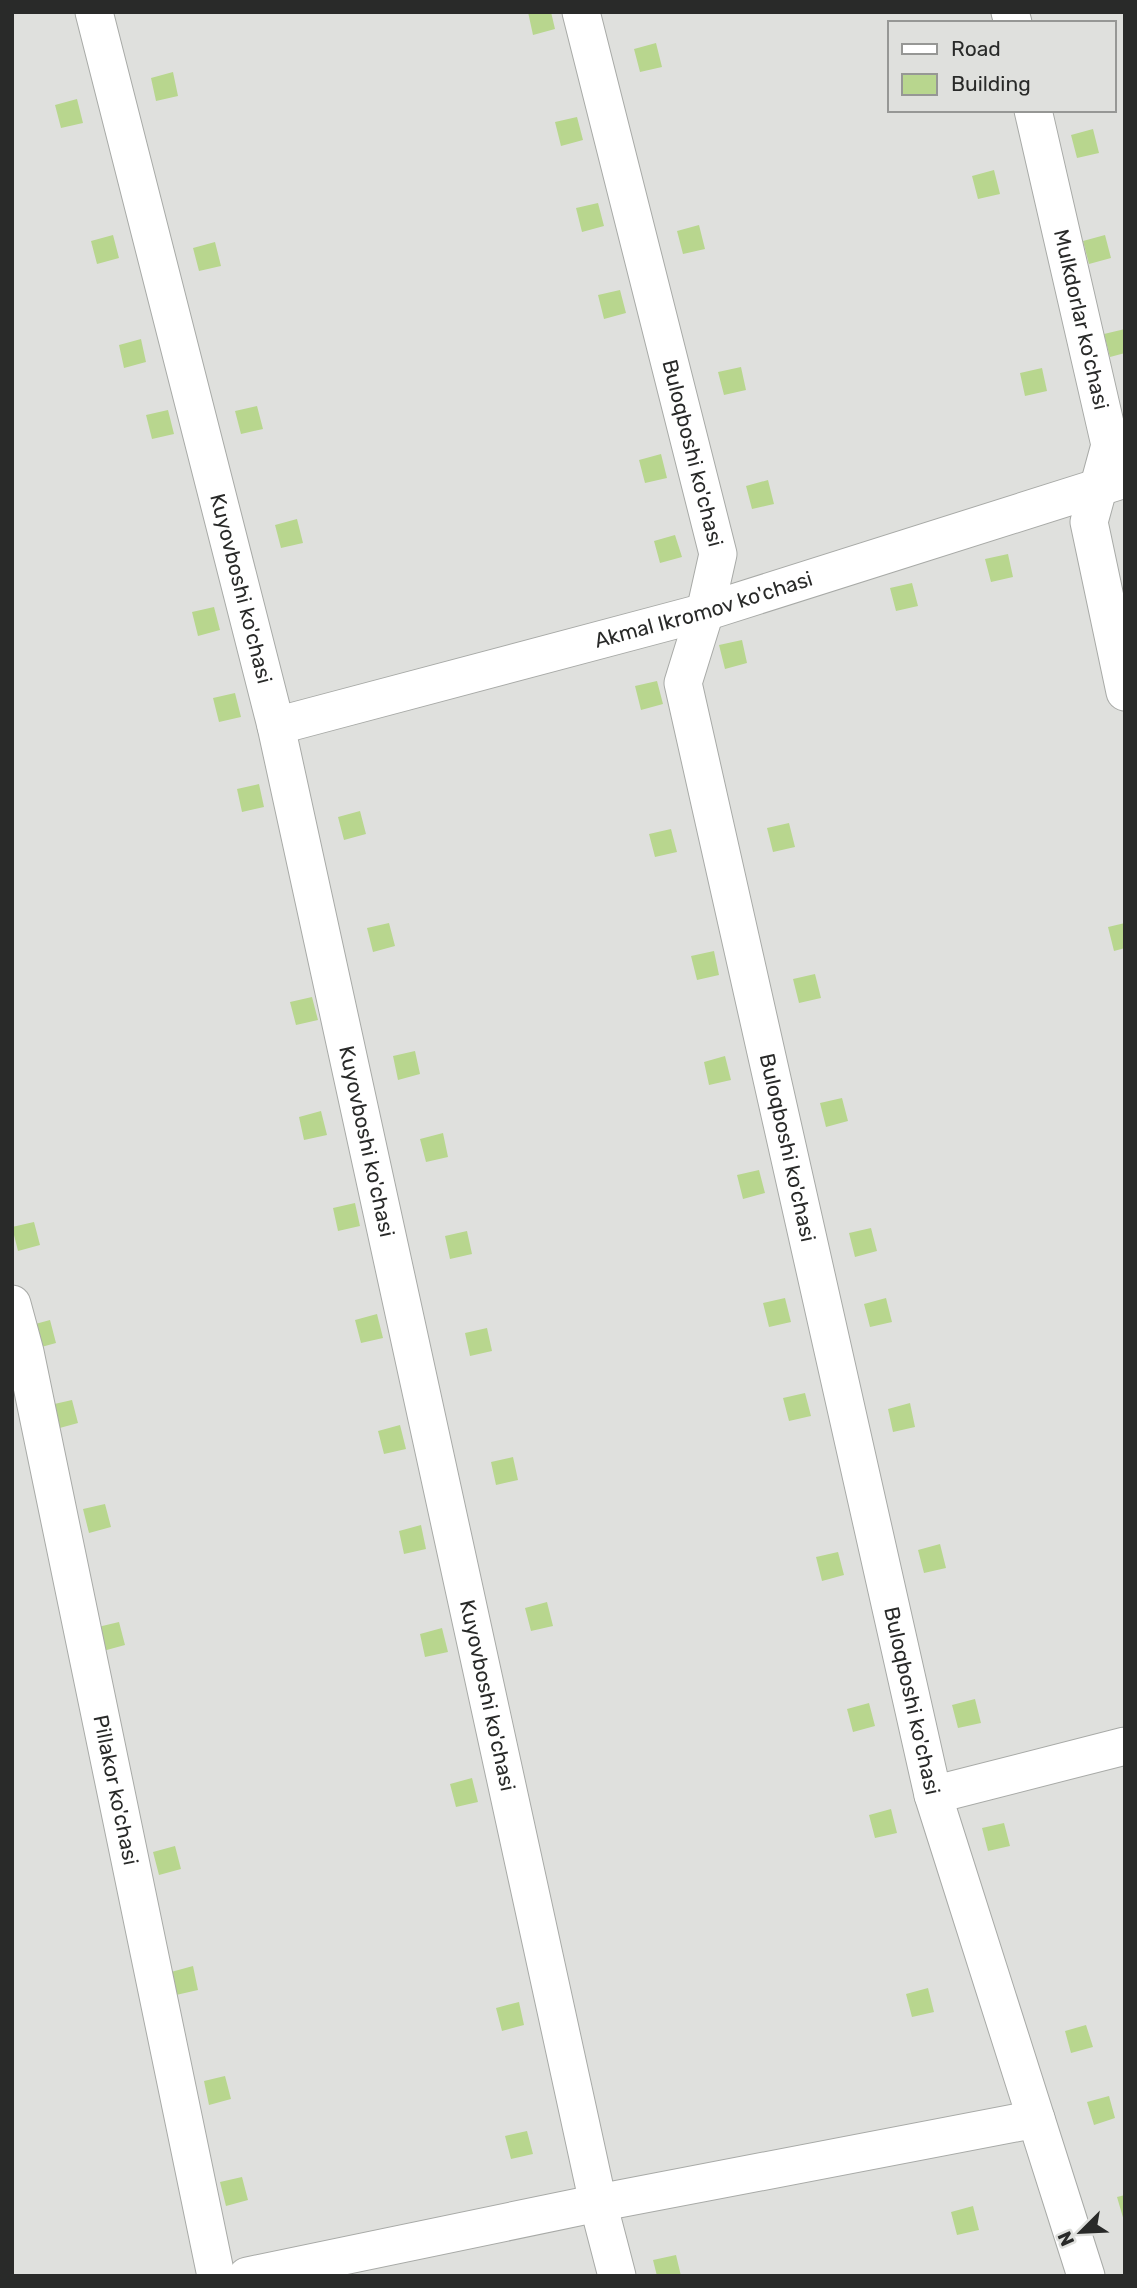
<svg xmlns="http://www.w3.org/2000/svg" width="1137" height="2288" font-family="Rubik,sans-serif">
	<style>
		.building { fill: #b8d68e }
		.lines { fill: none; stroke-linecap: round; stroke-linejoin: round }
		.minor-casing { stroke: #a8aaa7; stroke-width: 39 }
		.minor { stroke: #fff; stroke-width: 37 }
		.labels { text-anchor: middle; stroke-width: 5; stroke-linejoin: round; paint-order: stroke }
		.street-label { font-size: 21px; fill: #292a29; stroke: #dfe0dd }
	</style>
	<rect width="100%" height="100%" fill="#dfe0dd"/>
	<path class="building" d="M 528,12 L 551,12 L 555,29 L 533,35 Z
		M 656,43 L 662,67 L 640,72 L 634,49 Z
		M 173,72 L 178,96 L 156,101 L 151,78 Z
		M 77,99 L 83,123 L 61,128 L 55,105 Z
		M 577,117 L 583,140 L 561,146 L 555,122 Z
		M 1093,129 L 1099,153 L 1077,158 L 1071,135 Z
		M 994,170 L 1000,194 L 978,199 L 972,176 Z
		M 598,203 L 604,226 L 582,232 L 576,208 Z
		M 699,225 L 705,249 L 683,254 L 677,231 Z
		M 113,235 L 119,258 L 97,264 L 91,241 Z
		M 1105,235 L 1111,258 L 1089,264 L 1083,241 Z
		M 215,242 L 221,266 L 199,271 L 193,248 Z
		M 620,290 L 626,313 L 604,319 L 598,295 Z
		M 1125,329 L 1125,353 L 1110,357 L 1104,334 Z
		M 141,339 L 146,362 L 124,368 L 119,345 Z
		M 741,367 L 746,390 L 724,395 L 718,372 Z
		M 1042,368 L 1047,391 L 1025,396 L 1020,373 Z
		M 257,406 L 263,429 L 241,434 L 235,411 Z
		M 168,410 L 174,434 L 152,439 L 146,415 Z
		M 661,454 L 667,478 L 645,483 L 639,460 Z
		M 768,480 L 774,504 L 752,509 L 746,486 Z
		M 297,519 L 303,543 L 281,548 L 275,525 Z
		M 675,535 L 682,557 L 660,563 L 654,541 Z
		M 1008,554 L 1013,577 L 991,582 L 985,559 Z
		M 912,583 L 918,606 L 896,611 L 890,588 Z
		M 214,607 L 220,630 L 198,636 L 192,612 Z
		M 742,640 L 747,663 L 725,669 L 719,645 Z
		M 657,681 L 663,704 L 641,710 L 635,686 Z
		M 235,693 L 241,717 L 219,722 L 213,698 Z
		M 259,784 L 264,807 L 242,812 L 237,789 Z
		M 360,811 L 366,834 L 344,840 L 338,817 Z
		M 789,823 L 795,847 L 773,852 L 767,828 Z
		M 671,829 L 677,852 L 655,857 L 649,834 Z
		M 389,923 L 395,946 L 373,952 L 367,928 Z
		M 1125,923 L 1125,948 L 1114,951 L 1108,927 Z
		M 714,951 L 719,975 L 697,980 L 691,956 Z
		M 815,974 L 821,998 L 799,1003 L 793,979 Z
		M 312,997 L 318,1020 L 296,1025 L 290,1002 Z
		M 415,1051 L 420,1074 L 398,1080 L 393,1056 Z
		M 725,1056 L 731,1080 L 709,1085 L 704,1062 Z
		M 842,1098 L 848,1121 L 826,1127 L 820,1103 Z
		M 321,1111 L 327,1135 L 304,1140 L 299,1117 Z
		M 443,1133 L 448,1157 L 426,1162 L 420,1139 Z
		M 759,1170 L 765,1193 L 743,1199 L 737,1175 Z
		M 355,1203 L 360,1226 L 338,1231 L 333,1208 Z
		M 34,1222 L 40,1245 L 18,1251 L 12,1227 Z
		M 871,1228 L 877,1251 L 855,1257 L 849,1233 Z
		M 467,1231 L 472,1254 L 450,1259 L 445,1236 Z
		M 785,1298 L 791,1322 L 769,1327 L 763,1303 Z
		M 886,1298 L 892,1322 L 870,1327 L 864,1304 Z
		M 377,1314 L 383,1338 L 361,1343 L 355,1320 Z
		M 50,1320 L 56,1343 L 34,1349 L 28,1326 Z
		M 487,1328 L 492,1351 L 470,1356 L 465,1333 Z
		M 805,1393 L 811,1416 L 789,1421 L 783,1398 Z
		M 72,1400 L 78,1423 L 56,1429 L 50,1405 Z
		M 910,1403 L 915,1427 L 893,1432 L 888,1409 Z
		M 400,1425 L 406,1449 L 384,1454 L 378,1431 Z
		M 513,1457 L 518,1480 L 496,1485 L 491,1462 Z
		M 105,1504 L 111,1527 L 89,1533 L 83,1509 Z
		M 421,1525 L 426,1549 L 404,1554 L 399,1531 Z
		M 940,1544 L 946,1568 L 924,1573 L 918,1550 Z
		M 838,1552 L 844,1575 L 822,1581 L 816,1557 Z
		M 547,1602 L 553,1626 L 531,1631 L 525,1608 Z
		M 119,1622 L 125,1645 L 103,1651 L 98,1627 Z
		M 442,1628 L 448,1652 L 425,1657 L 420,1634 Z
		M 975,1699 L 981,1723 L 958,1728 L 952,1705 Z
		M 869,1703 L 875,1726 L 853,1732 L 847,1709 Z
		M 472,1778 L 478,1802 L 456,1807 L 450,1784 Z
		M 891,1809 L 897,1833 L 875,1838 L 869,1815 Z
		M 1004,1823 L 1010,1846 L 988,1851 L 982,1828 Z
		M 175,1846 L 181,1869 L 159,1875 L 153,1852 Z
		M 193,1966 L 198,1990 L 176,1995 L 171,1972 Z
		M 928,1988 L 934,2012 L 912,2017 L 906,1994 Z
		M 519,2002 L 524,2025 L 502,2031 L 496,2008 Z
		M 1086,2025 L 1093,2047 L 1071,2053 L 1065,2031 Z
		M 225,2076 L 231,2099 L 209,2105 L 204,2081 Z
		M 1109,2096 L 1115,2118 L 1094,2125 L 1087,2102 Z
		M 527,2131 L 533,2154 L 511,2159 L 505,2136 Z
		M 242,2177 L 248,2200 L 226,2206 L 220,2182 Z
		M 1125,2195 L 1125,2221 L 1124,2221 L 1117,2197 Z
		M 973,2206 L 979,2230 L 957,2235 L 951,2212 Z
		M 676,2255 L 681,2276 L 657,2276 L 653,2260 Z"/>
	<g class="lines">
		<defs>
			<g id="minor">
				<path id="s1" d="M 94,12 L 276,726 L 598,2203 L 617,2276"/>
				<path id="s2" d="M 581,12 L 718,554 L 705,612 L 683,683 L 933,1795 L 1086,2276"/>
				<path d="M 1010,12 L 1013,23"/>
				<path id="s3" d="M 1033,110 L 1110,445 L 1089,522 L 1125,692"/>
				<path id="s4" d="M 276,726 L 705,612 L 1125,479"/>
				<path id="s5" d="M 12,1304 L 25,1352 L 216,2276"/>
				<path d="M 933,1795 L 1125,1746"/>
				<path d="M 247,2276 L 598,2203 L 1036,2119"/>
			</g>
		</defs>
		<use href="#minor" class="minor-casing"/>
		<use href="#minor" class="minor"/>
	</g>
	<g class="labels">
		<g class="street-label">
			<text dy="7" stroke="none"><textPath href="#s3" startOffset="215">Mulkdorlar ko'chasi</textPath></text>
			<text dy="7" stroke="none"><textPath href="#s2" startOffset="455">Buloqboshi ko'chasi</textPath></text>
			<text dy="7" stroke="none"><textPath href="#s1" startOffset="595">Kuyovboshi ko'chasi</textPath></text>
			<text dy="7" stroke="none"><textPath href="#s4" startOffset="443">Akmal Ikromov ko'chasi</textPath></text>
			<text dy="7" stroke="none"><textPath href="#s1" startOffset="1162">Kuyovboshi ko'chasi</textPath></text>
			<text dy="7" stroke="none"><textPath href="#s2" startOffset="1169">Buloqboshi ko'chasi</textPath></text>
			<text dy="7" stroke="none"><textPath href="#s1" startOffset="1729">Kuyovboshi ko'chasi</textPath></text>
			<text dy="7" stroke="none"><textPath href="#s2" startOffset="1736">Buloqboshi ko'chasi</textPath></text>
			<text dy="7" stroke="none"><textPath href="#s5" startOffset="497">Pillakor ko'chasi</textPath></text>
		</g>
	</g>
	<rect width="1137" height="2288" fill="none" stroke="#292a29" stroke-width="28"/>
	<rect x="888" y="21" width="228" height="91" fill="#dfe0dd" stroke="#969795" stroke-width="2"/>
	<rect x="902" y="44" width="35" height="10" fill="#ffffff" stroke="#969795" stroke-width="2"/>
	<text x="951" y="56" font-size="21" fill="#292a29">Road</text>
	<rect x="902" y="74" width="35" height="21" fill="#b8d68e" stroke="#969795" stroke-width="2"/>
	<text x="951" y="91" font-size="21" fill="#292a29">Building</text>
	<g transform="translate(1081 2232) rotate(246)" stroke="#dfe0dd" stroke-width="5" paint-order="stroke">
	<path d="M0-5L12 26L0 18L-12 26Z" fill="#292a29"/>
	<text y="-10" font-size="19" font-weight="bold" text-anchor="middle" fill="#292a29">N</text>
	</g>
</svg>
